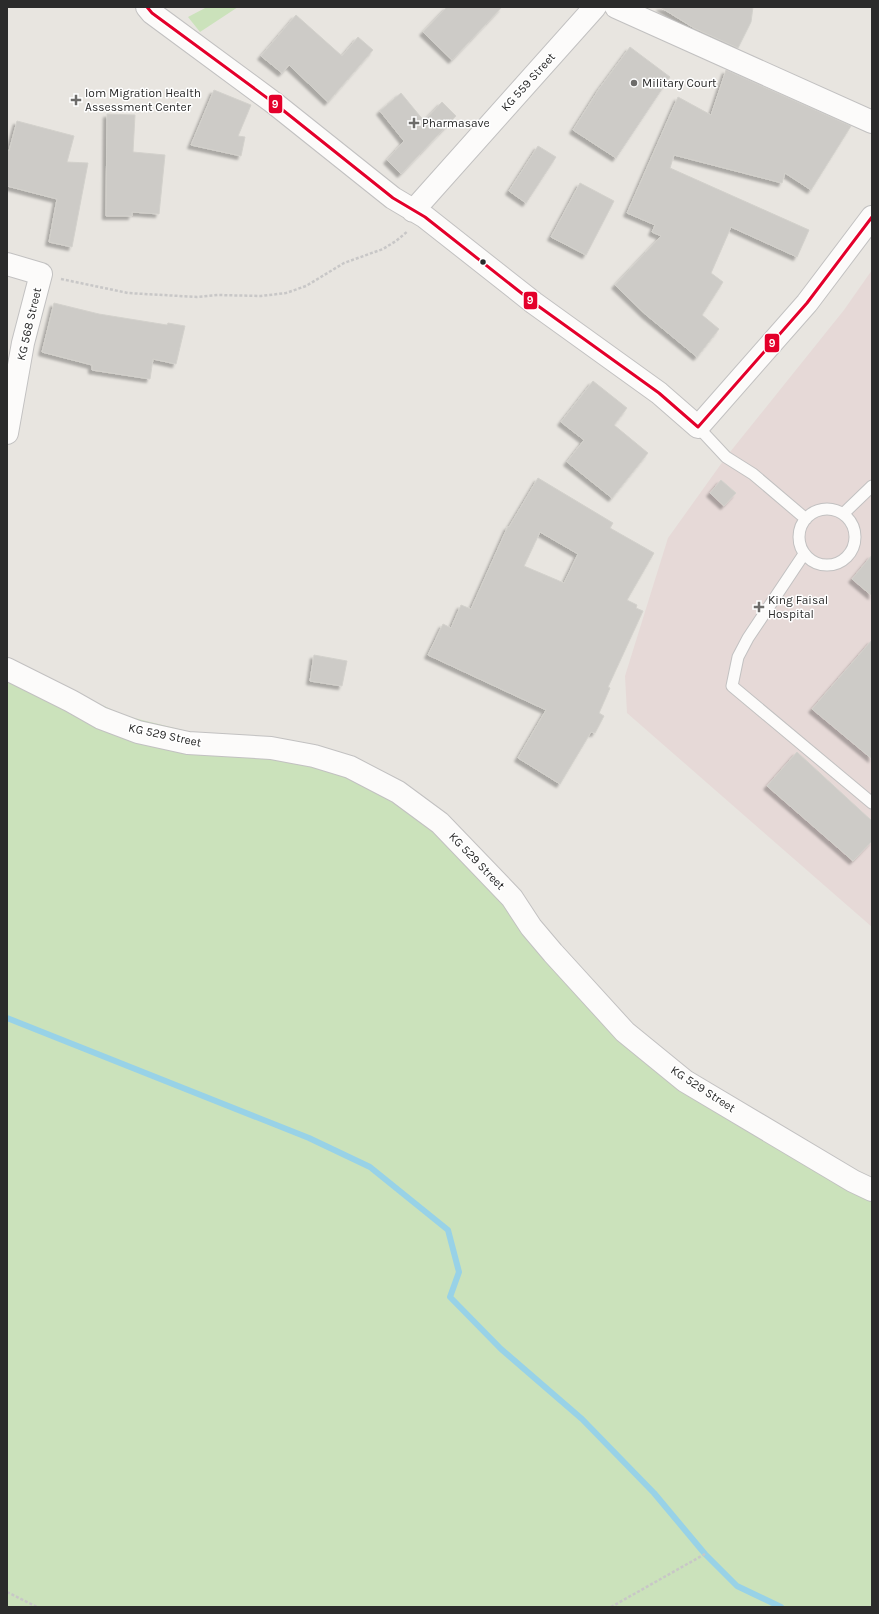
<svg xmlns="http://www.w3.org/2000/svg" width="879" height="1614" font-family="Karla,sans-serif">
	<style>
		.medical { fill: #e6d9d7 }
		.green { fill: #cbe2bb }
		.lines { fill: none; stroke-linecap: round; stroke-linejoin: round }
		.stream { stroke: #98d2e7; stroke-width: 6 }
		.building { fill: #cdcbc7; stroke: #d3d1cc; fill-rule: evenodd; filter: url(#shadow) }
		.lane-casing { stroke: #c2c1c1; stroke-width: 13 }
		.street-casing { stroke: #c2c1c1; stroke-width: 24 }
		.path { stroke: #c8c7c7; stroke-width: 2.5; stroke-dasharray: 3 2; stroke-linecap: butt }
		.lane { stroke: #fcfbfa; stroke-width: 11 }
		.street { stroke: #fcfbfa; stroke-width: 22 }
		.bus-1-casing { stroke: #fff; stroke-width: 6 }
		.bus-1 { stroke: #e4002b; stroke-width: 3 }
		.poi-dot { fill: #6d6c6a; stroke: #fff; stroke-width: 1.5 }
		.bus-dot { fill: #2b2b2b; stroke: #fff; stroke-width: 1.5 }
		.labels { text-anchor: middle; stroke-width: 3; stroke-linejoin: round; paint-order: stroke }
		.street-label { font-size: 12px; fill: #2b2b2b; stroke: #fff }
		.poi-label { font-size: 12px; fill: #2b2b2b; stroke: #fff; text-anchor: start }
		.line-badge { stroke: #fff; stroke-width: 1.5 }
		.badge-label { font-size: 11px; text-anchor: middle; font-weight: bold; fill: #fff }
	</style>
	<defs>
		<filter id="shadow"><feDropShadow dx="-3.5" dy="3.5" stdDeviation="1" flood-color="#0004"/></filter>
	</defs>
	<rect width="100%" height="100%" fill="#e8e5e0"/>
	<path class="medical" d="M 872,270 L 872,927 L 627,713 L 625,676 L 668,538 L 726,457 L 844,310 Z"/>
	<path class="green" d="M 207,7 L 238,7 L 200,32 L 188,17 Z
		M 7,662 L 126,716 L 243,745 L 364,777 L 463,850 L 626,1025 L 731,1110 L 872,1198 L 872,1607 L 7,1607 Z"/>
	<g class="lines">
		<path class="stream" d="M 7,1018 L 309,1138 L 370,1167 L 448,1230 L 459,1272 L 450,1297 L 501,1349 L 582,1419 L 654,1493 L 705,1554 L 737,1586 L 781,1607"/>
	</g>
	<path class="building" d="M 447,7 L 502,7 L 452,60 L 423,32 Z
		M 660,7 L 753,7 L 751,22 L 738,48 L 694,28 Z
		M 296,15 L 342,56 L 358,37 L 373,50 L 328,102 L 289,65 L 282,73 L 261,56 Z
		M 630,47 L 670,77 L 616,158 L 573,130 L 599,89 Z
		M 726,70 L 851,126 L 811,190 L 785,173 L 782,183 L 674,155 L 670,168 L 809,230 L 797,257 L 731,227 L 711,273 L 723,282 L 702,315 L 719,329 L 697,357 L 645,314 L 615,285 L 661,236 L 652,232 L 655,225 L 627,213 L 678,97 L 711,115 Z
		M 214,90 L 251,105 L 238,136 L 245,137 L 241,156 L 191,145 Z
		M 401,93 L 424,121 L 442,102 L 456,116 L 401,174 L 387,160 L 404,141 L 380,111 Z
		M 107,114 L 135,115 L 133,152 L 165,155 L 159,214 L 132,212 L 132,216 L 106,216 Z
		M 17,121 L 74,136 L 67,162 L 88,163 L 72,247 L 49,242 L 57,199 L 7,186 L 7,150 L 9,151 Z
		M 538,146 L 556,157 L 526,203 L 509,191 Z
		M 580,183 L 614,201 L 586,255 L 551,237 Z
		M 54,303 L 99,314 L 167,325 L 168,323 L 185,326 L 176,364 L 153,359 L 150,379 L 92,370 L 92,365 L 42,352 Z
		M 593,381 L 627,408 L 614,425 L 648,453 L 612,498 L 567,462 L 584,440 L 561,422 Z
		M 538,478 L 613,523 L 610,528 L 654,553 L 627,600 L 637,605 L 636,608 L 643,611 L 608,687 L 610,688 L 599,713 L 604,716 L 595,733 L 591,732 L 560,784 L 518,758 L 546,710 L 428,655 L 443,624 L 451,628 L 461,605 L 471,609 L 508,526 L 509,527 ZM 540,532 L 578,554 L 564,583 L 524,566 Z
		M 721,480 L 736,493 L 724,506 L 710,493 Z
		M 872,555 L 872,596 L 852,579 Z
		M 872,640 L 872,759 L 812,709 Z
		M 314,655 L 347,661 L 342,686 L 310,681 Z
		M 797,752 L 872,821 L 872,841 L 853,861 L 767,786 Z"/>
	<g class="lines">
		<defs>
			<path id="lane" d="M 698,427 L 726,457 L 753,474 L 806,519
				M799 537a28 28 0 1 1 56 0a28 28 0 1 1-56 0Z
				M 843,514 L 872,486
				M 804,554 L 748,638 L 738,657 L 732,686 L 872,803"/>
			<path id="street" d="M 147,7 L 152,13 L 274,103 L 393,198 L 425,217 L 534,303 L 659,393 L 698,427 L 807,303 L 872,217
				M 616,7 L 872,122
				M 413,211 L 595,7
				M 7,264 L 41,274 L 23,343 L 7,433
				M 7,669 L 71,701 L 101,718 L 138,732 L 188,743 L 271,748 L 314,756 L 350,767 L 398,792 L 440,823 L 512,898 L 531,927 L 553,953 L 625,1032 L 685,1081 L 853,1181 L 872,1190"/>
		</defs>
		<use href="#lane" class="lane-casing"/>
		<use href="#street" class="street-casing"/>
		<path class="path" d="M 61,279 L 128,293 L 197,297 L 218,295 L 261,296 L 286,293 L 306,286 L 344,263 L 383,249 L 396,241 L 408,231
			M 7,1592 L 37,1607
			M 611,1607 L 705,1554"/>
		<use href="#lane" class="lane"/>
		<use href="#street" class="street"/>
		<defs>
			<path id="bus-1" d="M 147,7 L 152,13 L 274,103 L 393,198 L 425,217 L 534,303 L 659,393 L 698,427 L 807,303 L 872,217"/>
		</defs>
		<use href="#bus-1" class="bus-1-casing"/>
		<use href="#bus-1" class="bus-1"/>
	</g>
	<g class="poi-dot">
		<circle cx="634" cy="83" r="4"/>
		<path d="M74 94h4v4h4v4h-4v4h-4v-4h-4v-4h4z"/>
		<path d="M412 117h4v4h4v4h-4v4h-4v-4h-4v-4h4z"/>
		<path d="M757 601h4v4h4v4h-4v4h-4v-4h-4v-4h4z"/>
	</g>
	<circle class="bus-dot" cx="483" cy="262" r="3.5"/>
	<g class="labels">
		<g class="street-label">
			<text transform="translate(528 82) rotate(-48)" y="4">KG 559 Street</text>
			<text transform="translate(29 324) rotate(-77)" y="4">KG 568 Street</text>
			<text transform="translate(165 735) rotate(12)" y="4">KG 529 Street</text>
			<text transform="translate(477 861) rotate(46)" y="4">KG 529 Street</text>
			<text transform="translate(703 1089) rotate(33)" y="4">KG 529 Street</text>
		</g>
		<g class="poi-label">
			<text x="642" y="87">Military Court</text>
			<text x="85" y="97">Iom Migration Health<tspan x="85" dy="14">Assessment Center</tspan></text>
			<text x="422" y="127">Pharmasave</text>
			<text x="768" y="604">King Faisal<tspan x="768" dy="14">Hospital</tspan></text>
		</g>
	</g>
	<g class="line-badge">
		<rect x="268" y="94" width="15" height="20" rx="4" fill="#e4002b"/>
		<rect x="523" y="291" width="15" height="19" rx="4" fill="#e4002b"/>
		<rect x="764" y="333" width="16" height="20" rx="4" fill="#e4002b"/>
	</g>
	<g class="badge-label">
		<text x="275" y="108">9</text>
		<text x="530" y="304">9</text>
		<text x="772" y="347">9</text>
	</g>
	<rect width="879" height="1614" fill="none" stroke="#2b2b2b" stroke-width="16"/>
</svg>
